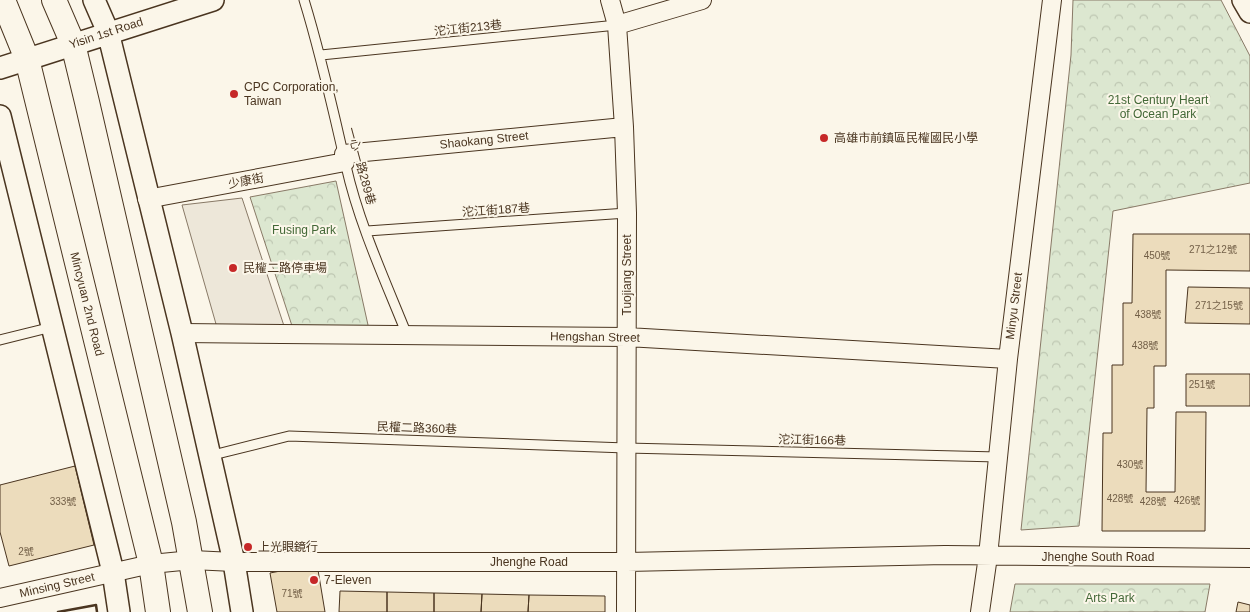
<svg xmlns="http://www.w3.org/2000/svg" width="1250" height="612" font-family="Helvetica,'Noto Sans TC',sans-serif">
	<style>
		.park { fill: url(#park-crowns); stroke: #887966 }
		.parking { fill: #ede7d9; stroke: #887966 }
		.building { fill: #ecdcbc; stroke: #4a3520 }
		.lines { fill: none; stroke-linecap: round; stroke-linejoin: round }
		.service-casing { stroke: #4a3520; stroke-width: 11 }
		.minor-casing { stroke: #4a3520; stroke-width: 20 }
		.tertiary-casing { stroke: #4a3520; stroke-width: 24 }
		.secondary-casing { stroke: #4a3520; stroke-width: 26 }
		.service { stroke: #fbf6e9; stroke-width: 9 }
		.minor { stroke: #fbf6e9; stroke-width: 18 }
		.tertiary { stroke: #fbf6e9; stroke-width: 21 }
		.secondary { stroke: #fbf6e9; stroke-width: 24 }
		.wall { stroke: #4a3520; stroke-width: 2.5 }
		.poi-dot { fill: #c62828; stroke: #fbf6e9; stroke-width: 2 }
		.labels { text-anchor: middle; stroke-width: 4; stroke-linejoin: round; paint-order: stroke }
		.number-label { font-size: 10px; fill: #725f47 }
		.street-label { font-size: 12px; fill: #4a3520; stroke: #fbf6e9 }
		.poi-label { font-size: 12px; fill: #4a3520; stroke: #fbf6e9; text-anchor: start }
		.park-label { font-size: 12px; fill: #436837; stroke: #fbf6e9 }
	</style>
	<defs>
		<pattern id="park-crowns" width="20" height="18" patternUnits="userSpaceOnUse" patternTransform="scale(1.25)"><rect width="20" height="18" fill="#dce7d0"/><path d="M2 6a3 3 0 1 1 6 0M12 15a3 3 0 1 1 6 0" fill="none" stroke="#bec7b2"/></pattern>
	</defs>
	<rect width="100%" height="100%" fill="#fbf6e9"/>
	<path class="park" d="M 1073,0 L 1221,0 L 1250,56 L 1250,183 L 1113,211 L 1079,526 L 1021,530 L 1071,55 Z
		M 336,181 L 370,334 L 294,332 L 250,197 Z
		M 1015,584 L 1210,584 L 1205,612 L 1010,612 Z"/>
	<path class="parking" d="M 242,198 L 286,332 L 218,331 L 182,205 Z"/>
	<path class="building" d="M 1133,234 L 1250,234 L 1250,271 L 1166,270 L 1166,366 L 1154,366 L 1154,408 L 1147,408 L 1146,492 L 1175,492 L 1176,412 L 1206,412 L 1205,531 L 1102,531 L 1103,433 L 1112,433 L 1112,365 L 1123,365 L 1123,303 L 1132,303 Z
		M 1188,287 L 1250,288 L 1250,324 L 1185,323 Z
		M 1186,374 L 1250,374 L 1250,406 L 1186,406 Z
		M 75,466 L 94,545 L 9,566 L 0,532 L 0,485 Z
		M 317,564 L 325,612 L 277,612 L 270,573 Z
		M 340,591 L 387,592 L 387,612 L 339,612 Z
		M 387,592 L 434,593 L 434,612 L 387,612 Z
		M 434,593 L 482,594 L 481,612 L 434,612 Z
		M 482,594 L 529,595 L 528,612 L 481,612 Z
		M 529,595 L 605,596 L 605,612 L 528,612 Z
		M 1238,602 L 1250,605 L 1250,612 L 1236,612 Z"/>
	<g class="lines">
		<defs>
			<path id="service" d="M 304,0 C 321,55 333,110 346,166 C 359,224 385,280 407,335
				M 321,55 L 617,25
				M 367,231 L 627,213
				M 0,340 L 52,327
				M 209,456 L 289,436 L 626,448 L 998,457"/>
			<path id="minor" d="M 610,0 L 617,25 L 624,127 L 627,213 L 626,612
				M 617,25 L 702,0
				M 344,154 L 624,127
				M 147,199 L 345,162
				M 182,333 L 627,337 L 1008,359
				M 0,598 L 151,564 L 192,560 L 234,562 L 627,562 L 945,555 L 1250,558
				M 980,612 L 988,556 L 1008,359 L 1052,0"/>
			<path id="tertiary" d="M 94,0 L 108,32 L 182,333 L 234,562 L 242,612
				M 1243,0 L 1250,12
				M 0,68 L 213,0
				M 0,116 L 113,572 L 119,612"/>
			<path id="secondary" d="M 3,0 L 27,59 L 151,564 L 158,612
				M 54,0 L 73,44 L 87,102 L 184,522 L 200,612"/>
		</defs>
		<use href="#service" class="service-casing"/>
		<use href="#minor" class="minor-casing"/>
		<use href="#tertiary" class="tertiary-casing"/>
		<use href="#secondary" class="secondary-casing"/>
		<use href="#service" class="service"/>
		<use href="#minor" class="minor"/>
		<use href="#tertiary" class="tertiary"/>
		<use href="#secondary" class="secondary"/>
		<path class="wall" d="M 58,612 L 96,605 L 97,612"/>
	</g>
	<g class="poi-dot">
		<circle cx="234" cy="94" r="5"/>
		<circle cx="824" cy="138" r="5"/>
		<circle cx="233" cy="268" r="5"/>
		<circle cx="248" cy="547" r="5"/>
		<circle cx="314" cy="580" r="5"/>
	</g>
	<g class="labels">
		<g class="number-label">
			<text x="1213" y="253">271之12號</text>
			<text x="1157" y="259">450號</text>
			<text x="1219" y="309">271之15號</text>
			<text x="1148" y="318">438號</text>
			<text x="1145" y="349">438號</text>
			<text x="1202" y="388">251號</text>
			<text x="1130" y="468">430號</text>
			<text x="1120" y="502">428號</text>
			<text x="1187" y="504">426號</text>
			<text x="63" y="505">333號</text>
			<text x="1153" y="505">428號</text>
			<text x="26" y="555">2號</text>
			<text x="292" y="597">71號</text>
		</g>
		<g class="street-label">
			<text transform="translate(468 28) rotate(-6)" y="4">沱江街213巷</text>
			<text transform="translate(106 33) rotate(-18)" y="4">Yisin 1st Road</text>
			<text transform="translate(484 140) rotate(-6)" y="4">Shaokang Street</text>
			<text transform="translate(361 166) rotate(75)" y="4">一心一路289巷</text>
			<text transform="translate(246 181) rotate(-11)" y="4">少康街</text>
			<text transform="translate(496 210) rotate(-4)" y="4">沱江街187巷</text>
			<text transform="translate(627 275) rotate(-90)" y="4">Tuojiang Street</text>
			<text transform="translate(87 304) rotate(76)" y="4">Mincyuan 2nd Road</text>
			<text transform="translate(1014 306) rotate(-83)" y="4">Minyu Street</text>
			<text transform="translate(595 337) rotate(1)" y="4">Hengshan Street</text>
			<text transform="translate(417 428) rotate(2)" y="4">民權二路360巷</text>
			<text transform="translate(812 440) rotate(1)" y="4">沱江街166巷</text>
			<text x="1098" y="561">Jhenghe South Road</text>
			<text x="529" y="566">Jhenghe Road</text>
			<text transform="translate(57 585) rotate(-13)" y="4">Minsing Street</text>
		</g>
		<g class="poi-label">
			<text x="244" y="91">CPC Corporation,<tspan x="244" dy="14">Taiwan</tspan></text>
			<text x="834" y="142">高雄市前鎮區民權國民小學</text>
			<text x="243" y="272">民權二路停車場</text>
			<text x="258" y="551">上光眼鏡行</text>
			<text x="324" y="584">7-Eleven</text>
		</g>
		<g class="park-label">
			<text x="1158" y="104">21st Century Heart<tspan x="1158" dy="14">of Ocean Park</tspan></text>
			<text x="304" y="234">Fusing Park</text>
			<text x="1110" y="602">Arts Park</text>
		</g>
	</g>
</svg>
